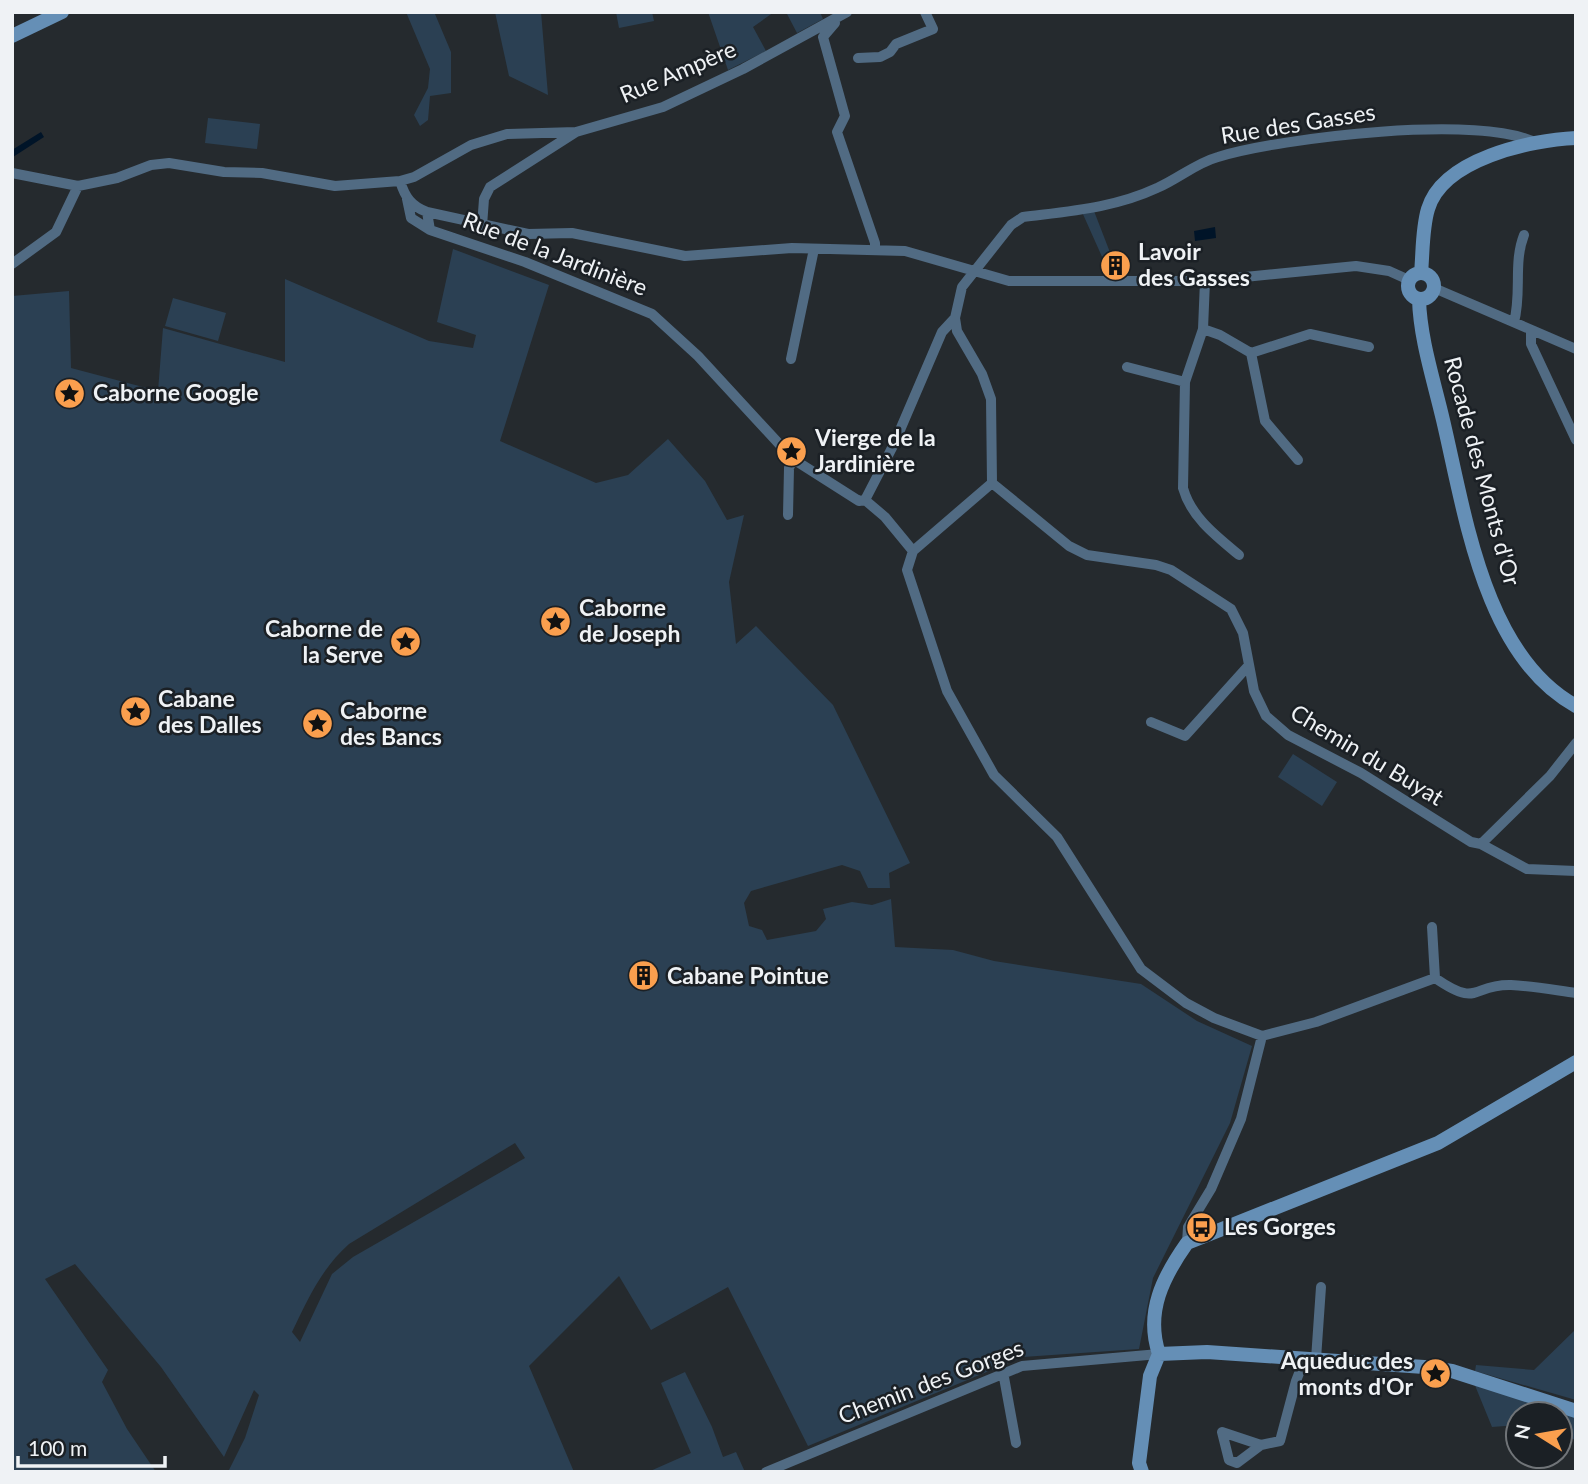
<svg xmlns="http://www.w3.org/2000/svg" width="1588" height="1484" font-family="Lato,sans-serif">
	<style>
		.green { fill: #2b4053; fill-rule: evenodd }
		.water { fill: #001428 }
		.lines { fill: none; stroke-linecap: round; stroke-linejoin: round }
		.street { stroke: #516b83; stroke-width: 10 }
		.secondary { stroke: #658fb6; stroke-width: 14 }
		.labels { text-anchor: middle; stroke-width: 5; stroke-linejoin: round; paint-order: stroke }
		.street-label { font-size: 23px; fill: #eff2f5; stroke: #1b2025 }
		.poi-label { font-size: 23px; font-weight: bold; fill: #eff2f5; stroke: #1b2025; text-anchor: start }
	</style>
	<rect width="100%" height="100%" fill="#252a2e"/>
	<path class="green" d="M 406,12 L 444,12 L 435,14 L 451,52 L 451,93 L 430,96 L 428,120 L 420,126 L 414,115 L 428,88 L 430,69 Z
		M 495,12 L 541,12 L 548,95 L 509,76 Z
		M 616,12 L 652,12 L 654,21 L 619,28 Z
		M 708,12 L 774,12 L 753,27 L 766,51 L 728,70 Z
		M 786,12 L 820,12 L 823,19 L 797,33 Z
		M 208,118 L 260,124 L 257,149 L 205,143 Z
		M 1094,211 L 1111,255 L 1103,259 L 1082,212 Z
		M 453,249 L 549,285 L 500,441 L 596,483 L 628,475 L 668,439 L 705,481 L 727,520 L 744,515 L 729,582 L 736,644 L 756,626 L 833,705 L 910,863 L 889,873 L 890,888 L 868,888 L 860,871 L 842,865 L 751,891 L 744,903 L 749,926 L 762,930 L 767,940 L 816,931 L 826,919 L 823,909 L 852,902 L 872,905 L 891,899 L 895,947 L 953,950 L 994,961 L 1141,984 L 1197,1021 L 1252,1046 L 1230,1123 L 1153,1278 L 1139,1349 L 1023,1357 L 808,1446 L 728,1287 L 651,1330 L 619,1276 L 529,1366 L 574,1472 L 228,1472 L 245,1438 L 259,1395 L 254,1390 L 224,1457 L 161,1367 L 75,1264 L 45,1279 L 108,1370 L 102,1382 L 127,1429 L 156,1472 L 12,1472 L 12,296 L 69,291 L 71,368 L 158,391 L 163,328 L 285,362 L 285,279 L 429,341 L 473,348 L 476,335 L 437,322 ZM 515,1143 L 525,1158 L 353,1257 L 332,1274 L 300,1342 L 292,1332 C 308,1299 321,1269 349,1244 Z
		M 173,298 L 226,313 L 218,341 L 165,326 Z
		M 1293,754 L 1337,782 L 1322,806 L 1278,777 Z
		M 1576,1329 L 1576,1400 L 1475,1371 L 1476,1365 L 1534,1370 Z
		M 685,1372 L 712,1427 L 723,1457 L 736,1452 L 745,1472 L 648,1472 L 691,1453 L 661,1383 Z
		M 1474,1383 L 1576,1417 L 1576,1440 L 1560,1435 L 1560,1414 L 1518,1414 L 1518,1425 L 1492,1427 Z"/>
	<path class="water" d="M 41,132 L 44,137 L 13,157 L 12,150 Z
		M 1215,227 L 1216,238 L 1195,241 L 1194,231 Z"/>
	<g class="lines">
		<path class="street" d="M 835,23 L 823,37 L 845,116 L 837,132 L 875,243 L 875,250
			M 858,58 L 880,57 L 890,52 L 896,44 L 933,29 L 925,12
			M 12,173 L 78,186 L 117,178 L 151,165 L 169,163 L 224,172 L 262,173 L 335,186 L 400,181 L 414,177 L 471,145 L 507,134 L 576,132 L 663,107 L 743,69 L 847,12
			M 400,181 C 405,197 411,206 427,212 L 528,234 L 572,233 L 685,256 L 792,248 L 905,251 L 1009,281 L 1205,281 L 1356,266 L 1389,271 L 1409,280
			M 407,199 L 411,218 L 430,230 L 427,212
			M 482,226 L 484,199 L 490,187 L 576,132
			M 430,230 L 525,262 L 652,314 L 698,356 L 793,459 L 859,501 L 865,500 L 885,517 L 913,551
			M 12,264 L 56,232 L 78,186
			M 1205,281 L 1203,329 L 1185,382 L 1183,488 C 1191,517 1216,536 1239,555
			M 1434,288 L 1576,349
			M 1514,322 C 1522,293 1513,263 1524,235
			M 1203,329 L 1220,335 L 1251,353 L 1265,421 L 1298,460
			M 1531,330 L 1531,344 L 1576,440
			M 1251,353 L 1310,334 L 1369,347
			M 791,359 L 814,249
			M 1127,367 L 1185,382
			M 992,483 L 1069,546 L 1087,555 L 1156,565 L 1171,570 L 1231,609 L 1243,633 L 1254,691 L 1266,716 L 1288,735 L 1361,773 L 1471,842 L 1481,844 L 1527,869 L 1576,871
			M 865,500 L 894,444 L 942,332 L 955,318
			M 788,515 L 789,468 L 793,459
			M 913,551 L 992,483 L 991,399 L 982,374 L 957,331 L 955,318 L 962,287 L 1011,225 L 1023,217 C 1070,211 1114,208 1157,188 C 1178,179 1196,163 1218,157 C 1279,138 1485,113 1538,144
			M 913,551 L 907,570 L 947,691 L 994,775 L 1057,837 L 1141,969 L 1186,1003 L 1214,1018 L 1262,1036 L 1241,1119 L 1211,1189 L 1188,1227 L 1187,1243
			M 1151,722 L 1185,736 L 1249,665
			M 1481,844 L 1550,776 L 1576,743
			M 1432,927 L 1435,978
			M 1262,1036 L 1316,1022 L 1435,978 C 1480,1009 1471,984 1511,985 C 1532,986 1554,990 1576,993
			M 1316,1359 L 1321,1287
			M 1003,1372 L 1016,1443
			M 1261,1445 L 1237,1463 L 1229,1460 L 1222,1432 L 1261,1445 L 1280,1441 L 1296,1381 L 1305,1358
			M 766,1472 L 1022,1366 L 1159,1354"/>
		<path class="secondary" d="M 12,36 L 62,12
			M1408 286a13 13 0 1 1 26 0a13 13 0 1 1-26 0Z
			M 1421,273 C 1423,252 1422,229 1428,209 C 1443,159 1530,140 1576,138
			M 1419,299 C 1420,339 1434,381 1443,420 C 1465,513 1484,656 1576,706
			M 1159,1354 L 1207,1352 L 1424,1367 L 1452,1371 L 1576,1411
			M 1142,1472 L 1139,1463 L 1150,1376 L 1159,1354 C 1145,1312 1163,1277 1187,1243 L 1438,1143 L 1576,1062"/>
	</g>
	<defs>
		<symbol id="building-disc" viewBox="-11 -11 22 22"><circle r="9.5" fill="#fa9f4e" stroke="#1b2025"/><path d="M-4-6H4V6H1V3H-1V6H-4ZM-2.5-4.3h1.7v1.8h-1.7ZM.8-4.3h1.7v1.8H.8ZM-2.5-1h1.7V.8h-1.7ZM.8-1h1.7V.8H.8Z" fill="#111"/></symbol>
		<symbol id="sight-disc" viewBox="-11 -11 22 22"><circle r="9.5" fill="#fa9f4e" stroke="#1b2025"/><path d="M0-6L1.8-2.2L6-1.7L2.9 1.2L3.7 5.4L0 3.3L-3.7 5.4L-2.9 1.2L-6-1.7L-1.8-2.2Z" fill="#111"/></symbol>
		<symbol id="bus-disc" viewBox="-11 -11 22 22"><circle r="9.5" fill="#fa9f4e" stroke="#1b2025"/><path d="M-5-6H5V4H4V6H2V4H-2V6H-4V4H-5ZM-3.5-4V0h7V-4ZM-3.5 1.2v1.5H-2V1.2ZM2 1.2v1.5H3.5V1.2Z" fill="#111"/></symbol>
	</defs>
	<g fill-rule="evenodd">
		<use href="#building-disc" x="1098" y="248" width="35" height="35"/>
		<use href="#sight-disc" x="52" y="376" width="35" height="35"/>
		<use href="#sight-disc" x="774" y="434" width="35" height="35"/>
		<use href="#sight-disc" x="538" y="604" width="35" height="35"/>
		<use href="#sight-disc" x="388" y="624" width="35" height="35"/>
		<use href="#sight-disc" x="118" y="694" width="35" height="35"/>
		<use href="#sight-disc" x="300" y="706" width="35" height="35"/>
		<use href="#building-disc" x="626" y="958" width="35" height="35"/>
		<use href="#bus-disc" x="1184" y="1210" width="35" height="35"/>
		<use href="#sight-disc" x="1418" y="1356" width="35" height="35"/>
	</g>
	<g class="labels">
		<g class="street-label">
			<text transform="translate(678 72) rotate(-23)" y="8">Rue Ampère</text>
			<text transform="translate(1298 124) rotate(-9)" y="8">Rue des Gasses</text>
			<text transform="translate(555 254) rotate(21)" y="8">Rue de la Jardinière</text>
			<text transform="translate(1482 471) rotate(75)" y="8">Rocade des Monts d'Or</text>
			<text transform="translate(1367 755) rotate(31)" y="8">Chemin du Buyat</text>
			<text transform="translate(931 1382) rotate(-21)" y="8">Chemin des Gorges</text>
		</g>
		<g class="poi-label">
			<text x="1138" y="260">Lavoir<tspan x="1138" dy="26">des Gasses</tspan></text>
			<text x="93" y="401">Caborne Google</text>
			<text x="815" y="446">Vierge de la<tspan x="815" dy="26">Jardinière</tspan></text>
			<text x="579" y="616">Caborne<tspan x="579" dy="26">de Joseph</tspan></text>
			<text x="383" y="637" text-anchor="end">Caborne de<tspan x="383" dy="26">la Serve</tspan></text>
			<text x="158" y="707">Cabane<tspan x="158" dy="26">des Dalles</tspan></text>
			<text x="340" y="719">Caborne<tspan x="340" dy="26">des Bancs</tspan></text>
			<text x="667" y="984">Cabane Pointue</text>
			<text x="1224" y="1235">Les Gorges</text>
			<text x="1413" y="1369" text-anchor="end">Aqueduc des<tspan x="1413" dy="26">monts d'Or</tspan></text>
		</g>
	</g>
	<rect width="1588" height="1484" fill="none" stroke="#eff2f5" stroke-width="28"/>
	<g transform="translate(1539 1435) rotate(281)"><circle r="33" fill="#1b2025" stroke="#707478" stroke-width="2"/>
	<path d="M0-5L12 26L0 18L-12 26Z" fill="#fa9f4e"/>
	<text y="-10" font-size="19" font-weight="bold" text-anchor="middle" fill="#eff2f5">N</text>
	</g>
	<path d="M18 1456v10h147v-10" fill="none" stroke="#eff2f5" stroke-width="3.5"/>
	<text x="28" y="1456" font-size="21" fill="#eff2f5" stroke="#1b2025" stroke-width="5" paint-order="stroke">100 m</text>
</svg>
